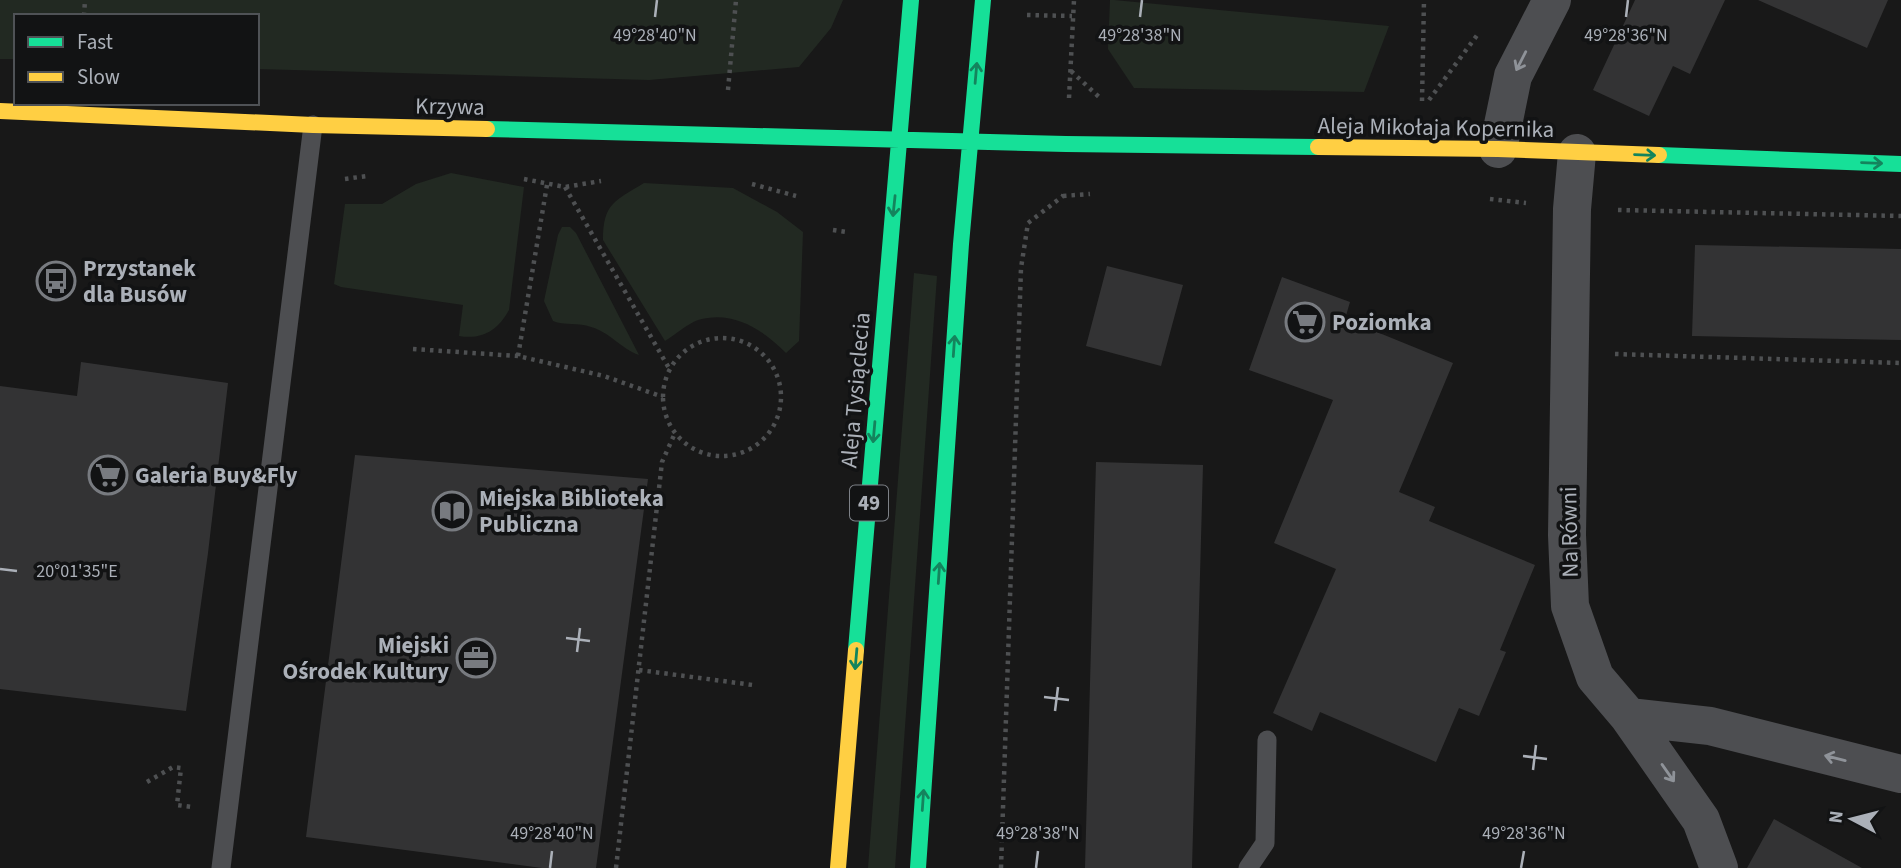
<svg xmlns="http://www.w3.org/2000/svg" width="1901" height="868" font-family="'Source Sans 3',sans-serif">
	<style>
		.green { fill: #222922 }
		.building { fill: #333334 }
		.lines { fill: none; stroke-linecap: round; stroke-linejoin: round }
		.path { stroke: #4e5052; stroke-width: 4.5; stroke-dasharray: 3.5 5; stroke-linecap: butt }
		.lane { stroke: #4d4e51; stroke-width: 19 }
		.street { stroke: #4d4e51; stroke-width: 38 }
		.fast { stroke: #16e098; stroke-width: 16 }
		.slow { stroke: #ffcf43; stroke-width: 16 }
		.oneway { stroke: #8f9399 }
		.oneway2 { stroke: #14845d }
		.ticks { fill: none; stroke: #abb0b8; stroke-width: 2.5 }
		.labels { text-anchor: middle; stroke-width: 7; stroke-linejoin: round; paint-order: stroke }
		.shield { fill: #121314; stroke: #7d8187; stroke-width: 2 }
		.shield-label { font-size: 21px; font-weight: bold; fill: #abb0b8 }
		.street-label { font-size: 23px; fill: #abb0b8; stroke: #121314 }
		.poi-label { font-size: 23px; font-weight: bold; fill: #abb0b8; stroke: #121314; text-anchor: start }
		.ticks-label { font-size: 18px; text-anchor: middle; fill: #abb0b8; stroke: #121314; stroke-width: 7; stroke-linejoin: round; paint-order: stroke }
	</style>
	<rect width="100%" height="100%" fill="#181818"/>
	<path class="green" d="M 0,0 L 843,0 L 831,28 L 799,67 L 649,80 L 257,69 L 257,16 L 16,16 L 16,59 L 0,59 Z
		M 1110,0 L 1114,0 L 1389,26 L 1364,92 L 1134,88 L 1108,49 Z
		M 451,173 L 524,187 L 509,310 C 498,330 483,340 459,336 L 463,305 L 341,287 L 334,284 L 345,204 L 382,204 L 416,184 Z
		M 644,183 L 733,188 L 777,212 L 803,232 L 799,341 L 786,353 C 762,329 733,310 698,320 C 687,324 675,335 665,341 L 603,240 C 603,203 615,201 644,183 Z
		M 562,227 L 570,227 L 576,233 L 639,355 C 621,349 610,332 591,327 C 579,322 564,326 553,321 L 544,301 L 558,235 Z
		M 914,273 L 937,276 L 895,868 L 868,868 Z"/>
	<path class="building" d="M 1635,0 L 1725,0 L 1690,74 L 1673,66 L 1649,116 L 1593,90 Z
		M 1758,0 L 1888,0 L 1867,48 Z
		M 1695,245 L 1901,249 L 1901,340 L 1692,336 Z
		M 1107,266 L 1183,285 L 1161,366 L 1086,346 Z
		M 1282,277 L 1350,302 L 1345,319 L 1453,363 L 1399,492 L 1435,507 L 1429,521 L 1535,565 L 1500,650 L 1506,652 L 1479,716 L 1459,708 L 1436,762 L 1320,712 L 1312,731 L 1273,713 L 1336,569 L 1274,543 L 1333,400 L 1249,370 Z
		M 81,362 L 228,383 L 208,553 L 186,711 L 0,689 L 0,386 L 77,396 Z
		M 355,455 L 648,479 L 596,868 L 542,868 L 306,837 Z
		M 1096,462 L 1203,465 L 1192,868 L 1085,868 Z
		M 1774,819 L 1862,868 L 1747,868 Z"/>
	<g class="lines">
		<path class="path" d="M 1027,15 L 1072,16
			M 84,16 L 85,0
			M 1071,71 L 1099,97
			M 728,90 L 736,0
			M 1069,98 L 1074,0
			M 1429,100 L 1478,34
			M 1422,101 L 1424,0
			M 345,179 L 367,176
			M 524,179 L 565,187 L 601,181
			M 752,184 L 796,196
			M 547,185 L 518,356 L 604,376 L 663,397
			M 565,187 L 670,370
			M 1063,196 L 1090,194
			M 1490,199 L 1526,203
			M 1618,210 L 1901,216
			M 833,230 L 846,232
			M663 397a59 59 0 1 1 118 0a59 59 0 1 1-118 0Z
			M 413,349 L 518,356
			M 1615,354 L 1901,363
			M 639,670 L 753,685
			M 147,782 L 173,767 L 181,768 L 177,805 L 192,807
			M 616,868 L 662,462 L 675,433
			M 1001,868 L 1021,268 L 1028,223 L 1063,196 L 1064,191"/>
		<path class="lane" d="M 221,868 L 313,125
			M 1248,868 L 1265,843 L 1267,740"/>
		<path class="street" d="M 1498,149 L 1513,76 L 1552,0
			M 1577,153 L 1572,209 L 1567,535 L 1570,606 L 1595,677 L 1629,717 L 1701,820 L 1719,868
			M 1629,717 L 1710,726 L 1901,774"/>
		<path class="fast" d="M 487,129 L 1066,144 L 1318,147
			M 1659,155 L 1901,164
			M 856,650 L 911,0
			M 918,868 L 961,244 L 983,0"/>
		<path class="slow" d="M 0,111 L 313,125 L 487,129
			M 1318,147 L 1498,149 L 1659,155
			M 838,868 L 856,650"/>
	</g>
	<defs><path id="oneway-shaft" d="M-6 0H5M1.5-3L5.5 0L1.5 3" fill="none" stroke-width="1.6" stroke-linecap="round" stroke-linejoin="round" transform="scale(1.75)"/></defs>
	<g class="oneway">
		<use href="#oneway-shaft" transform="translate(1521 61) rotate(117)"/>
		<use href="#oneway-shaft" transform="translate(1835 758) rotate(-166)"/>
		<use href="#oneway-shaft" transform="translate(1668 773) rotate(55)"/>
	</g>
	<g class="oneway2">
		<use href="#oneway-shaft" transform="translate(976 73) rotate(-85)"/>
		<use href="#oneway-shaft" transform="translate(1645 155) rotate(2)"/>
		<use href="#oneway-shaft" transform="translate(1872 163) rotate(2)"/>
		<use href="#oneway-shaft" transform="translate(894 206) rotate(96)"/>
		<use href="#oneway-shaft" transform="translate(954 346) rotate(-86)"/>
		<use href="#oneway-shaft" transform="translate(874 432) rotate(95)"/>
		<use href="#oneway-shaft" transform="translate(939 573) rotate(-86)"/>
		<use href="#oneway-shaft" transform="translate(856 659) rotate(95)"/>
		<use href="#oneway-shaft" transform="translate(923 800) rotate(-86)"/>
	</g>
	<path class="ticks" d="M 655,17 L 657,0M 1140,17 L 1142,0M 1626,17 L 1628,0M 0,569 L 17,571M 566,638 L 590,641M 577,652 L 580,628M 1044,697 L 1069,700M 1055,711 L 1058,687M 1523,756 L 1547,759M 1533,770 L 1536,745M 550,868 L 552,851M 1036,868 L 1038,851M 1521,868 L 1524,851"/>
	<defs>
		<symbol id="bus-ring" viewBox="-11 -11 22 22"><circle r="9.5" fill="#121314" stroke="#787b80" stroke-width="1.5"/><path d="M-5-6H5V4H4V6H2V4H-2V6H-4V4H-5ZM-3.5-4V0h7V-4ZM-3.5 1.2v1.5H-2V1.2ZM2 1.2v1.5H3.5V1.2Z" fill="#787b80"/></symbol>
		<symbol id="supermarket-ring" viewBox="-11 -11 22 22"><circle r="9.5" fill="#121314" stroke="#787b80" stroke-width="1.5"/><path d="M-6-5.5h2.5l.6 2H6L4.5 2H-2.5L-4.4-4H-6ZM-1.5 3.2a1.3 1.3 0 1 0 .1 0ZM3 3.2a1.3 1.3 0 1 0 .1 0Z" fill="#787b80"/></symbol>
		<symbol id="library-ring" viewBox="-11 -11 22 22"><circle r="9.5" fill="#121314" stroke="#787b80" stroke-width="1.5"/><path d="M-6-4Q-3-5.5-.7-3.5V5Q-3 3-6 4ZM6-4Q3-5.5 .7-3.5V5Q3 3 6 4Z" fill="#787b80"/></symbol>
		<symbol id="office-ring" viewBox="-11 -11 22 22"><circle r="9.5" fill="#121314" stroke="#787b80" stroke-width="1.5"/><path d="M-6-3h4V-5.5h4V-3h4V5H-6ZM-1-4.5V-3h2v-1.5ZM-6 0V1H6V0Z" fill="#787b80"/></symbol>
	</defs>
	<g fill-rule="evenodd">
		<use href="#bus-ring" x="34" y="259" width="44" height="44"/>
		<use href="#supermarket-ring" x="1283" y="300" width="44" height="44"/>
		<use href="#supermarket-ring" x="86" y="453" width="44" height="44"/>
		<use href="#library-ring" x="430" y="489" width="44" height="44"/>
		<use href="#office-ring" x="454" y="636" width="44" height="44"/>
	</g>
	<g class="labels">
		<rect class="shield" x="850" y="485.5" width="38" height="35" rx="5"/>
		<g class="shield-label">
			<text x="869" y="510">49</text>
		</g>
		<g class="street-label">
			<text transform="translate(450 106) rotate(1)" y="8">Krzywa</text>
			<text transform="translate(1436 127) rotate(1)" y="8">Aleja Mikołaja Kopernika</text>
			<text transform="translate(855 390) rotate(-85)" y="8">Aleja Tysiąclecia</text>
			<text transform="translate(1569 532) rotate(-91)" y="8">Na Równi</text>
		</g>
		<g class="poi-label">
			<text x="83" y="276">Przystanek<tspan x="83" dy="26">dla Busów</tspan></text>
			<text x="1332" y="330">Poziomka</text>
			<text x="135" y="483">Galeria Buy&amp;Fly</text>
			<text x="479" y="506">Miejska Biblioteka<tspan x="479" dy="26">Publiczna</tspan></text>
			<text x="449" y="653" text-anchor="end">Miejski<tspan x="449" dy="26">Ośrodek Kultury</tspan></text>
		</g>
	</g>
	<g class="ticks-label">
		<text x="655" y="41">49°28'40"N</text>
		<text x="1140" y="41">49°28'38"N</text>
		<text x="1626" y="41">49°28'36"N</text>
		<text x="77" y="577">20°01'35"E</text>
		<text x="552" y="839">49°28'40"N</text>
		<text x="1038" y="839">49°28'38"N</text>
		<text x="1524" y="839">49°28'36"N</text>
	</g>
	<rect x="14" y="14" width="245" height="91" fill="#121314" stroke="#4f5256" stroke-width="2"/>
	<rect x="28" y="37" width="35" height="10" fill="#16e098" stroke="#4f5256" stroke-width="2"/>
	<text x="77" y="49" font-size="21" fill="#abb0b8">Fast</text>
	<rect x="28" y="72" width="35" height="10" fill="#ffcf43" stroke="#4f5256" stroke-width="2"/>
	<text x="77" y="84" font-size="21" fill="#abb0b8">Slow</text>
	<g transform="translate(1852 819) rotate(277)" stroke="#121314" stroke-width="5" paint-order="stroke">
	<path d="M0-5L12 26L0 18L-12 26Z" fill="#abb0b8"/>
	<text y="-10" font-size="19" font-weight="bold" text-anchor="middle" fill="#abb0b8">N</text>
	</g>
</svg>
